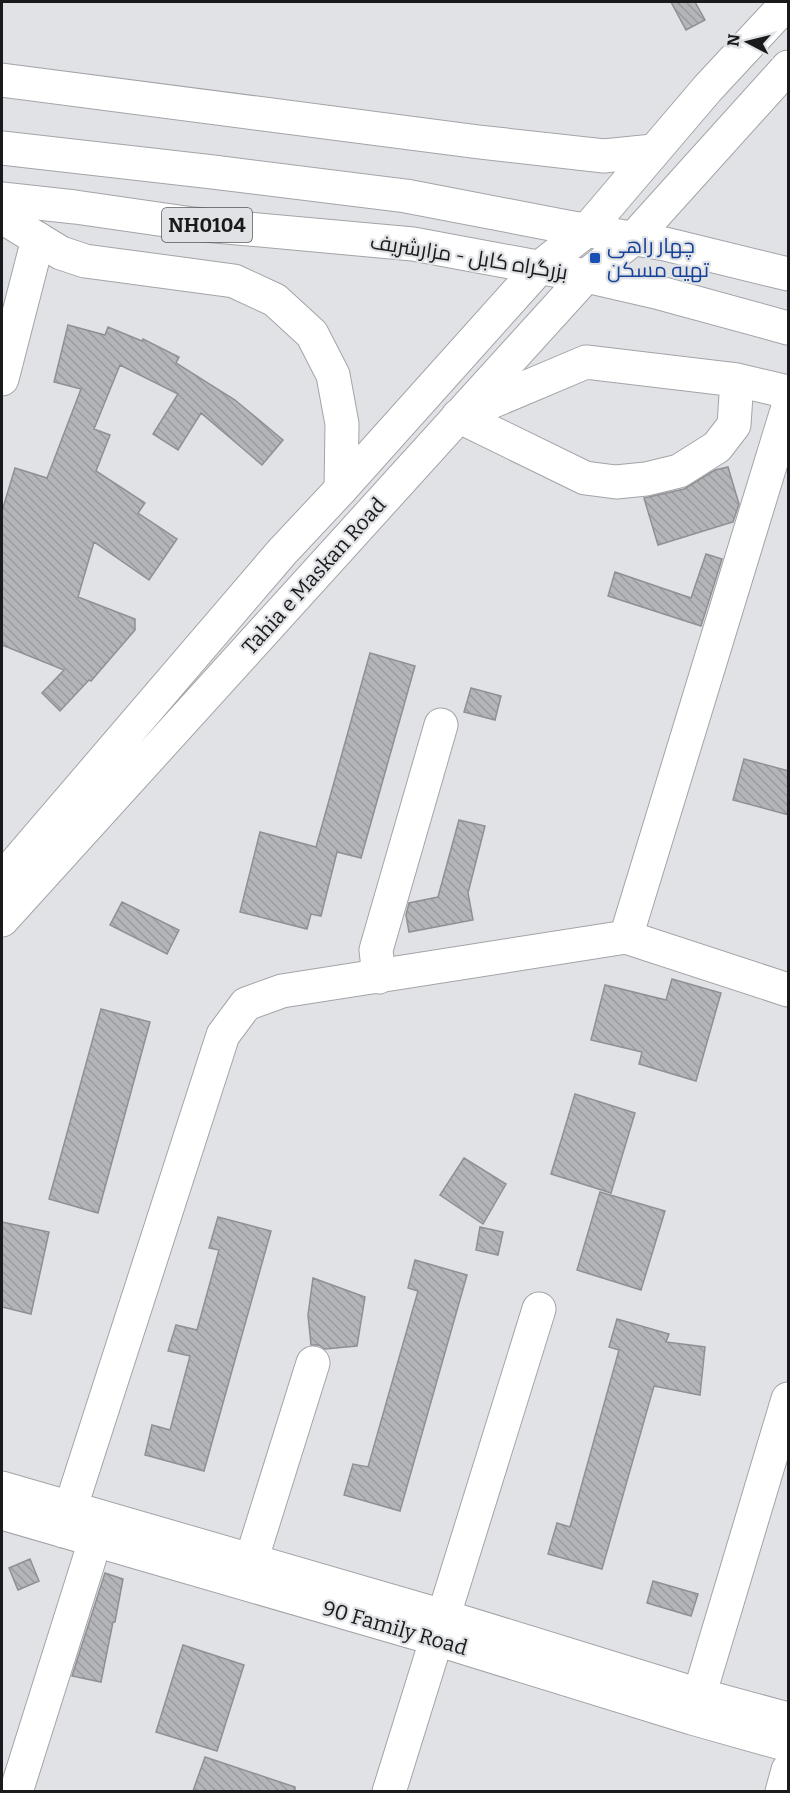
<svg xmlns="http://www.w3.org/2000/svg" width="790" height="1793" font-family="Bitter,Cairo,serif">
	<style>
		.building { fill: url(#building-back-hatch); stroke: #8f9094; stroke-width: 1.5 }
		.lines { fill: none; stroke-linecap: round; stroke-linejoin: round }
		.minor-casing { stroke: #a3a4a8; stroke-width: 35 }
		.major-casing { stroke: #a3a4a8; stroke-width: 35 }
		.highway-casing { stroke: #a3a4a8; stroke-width: 35 }
		.minor { stroke: #fff; stroke-width: 33 }
		.major { stroke: #fff; stroke-width: 33 }
		.highway { stroke: #fff; stroke-width: 33 }
		.transit-dot { fill: #1a4fb4; stroke: #e0e2e5; stroke-width: 2 }
		.labels { text-anchor: middle; stroke-width: 4.5; stroke-linejoin: round; paint-order: stroke }
		.shield { fill: #e0e2e5; stroke: #555658; stroke-width: 1.5 }
		.shield-label { font-size: 20px; font-weight: bold; fill: #191a1b }
		.transit-label { font-size: 21px; fill: #164399; stroke: #e0e2e5; text-anchor: start }
		.street-label { font-size: 21px; fill: #191a1b; stroke: #e0e2e5 }
	</style>
	<defs>
		<pattern id="building-back-hatch" width="6" height="6" patternUnits="userSpaceOnUse" patternTransform="scale(1.5)"><rect width="6" height="6" fill="#b4b5b8"/><path d="M-1 5l2 2M0 0l6 6M5-1l2 2" fill="none" stroke="#9a9b9e"/></pattern>
	</defs>
	<rect width="100%" height="100%" fill="#e0e2e5"/>
	<path class="building" d="M 671,2 L 695,2 L 705,20 L 686,30 Z
		M 68,325 L 105,335 L 108,327 L 142,341 L 143,339 L 179,357 L 176,363 L 235,400 L 283,440 L 262,465 L 201,413 L 178,450 L 153,434 L 178,394 L 120,365 L 94,429 L 110,435 L 96,471 L 145,503 L 138,513 L 177,539 L 149,580 L 94,542 L 78,597 L 135,619 L 135,630 L 91,681 L 89,680 L 60,711 L 42,693 L 64,670 L 2,645 L 2,511 L 15,468 L 47,478 L 81,389 L 54,382 Z
		M 728,467 L 739,504 L 733,522 L 658,545 L 644,498 L 684,489 L 715,470 Z
		M 706,554 L 722,559 L 701,626 L 608,596 L 615,572 L 691,598 Z
		M 370,653 L 415,666 L 361,858 L 337,852 L 321,916 L 311,914 L 307,929 L 240,912 L 260,832 L 316,847 Z
		M 471,688 L 501,696 L 495,720 L 464,712 Z
		M 744,759 L 789,771 L 789,815 L 733,800 Z
		M 459,820 L 485,826 L 468,893 L 473,920 L 409,932 L 406,915 L 409,903 L 438,897 Z
		M 122,902 L 179,930 L 167,954 L 110,925 Z
		M 672,979 L 721,993 L 696,1081 L 639,1064 L 642,1052 L 591,1040 L 605,985 L 666,1000 Z
		M 101,1009 L 150,1022 L 98,1213 L 49,1199 Z
		M 575,1094 L 635,1113 L 611,1193 L 551,1174 Z
		M 464,1158 L 506,1184 L 483,1224 L 440,1195 Z
		M 600,1192 L 665,1211 L 641,1290 L 577,1270 Z
		M 218,1217 L 271,1231 L 204,1471 L 145,1455 L 152,1425 L 170,1430 L 190,1356 L 168,1351 L 176,1325 L 197,1330 L 219,1250 L 209,1248 Z
		M 2,1222 L 49,1232 L 31,1314 L 2,1307 Z
		M 480,1227 L 503,1232 L 498,1255 L 476,1250 Z
		M 415,1260 L 467,1275 L 400,1511 L 344,1495 L 353,1464 L 368,1467 L 418,1291 L 408,1288 Z
		M 313,1278 L 365,1297 L 357,1346 L 325,1349 L 319,1345 L 311,1345 L 308,1315 Z
		M 617,1319 L 669,1334 L 666,1342 L 705,1347 L 700,1395 L 654,1386 L 602,1569 L 548,1554 L 557,1523 L 570,1527 L 619,1350 L 609,1347 Z
		M 30,1559 L 39,1581 L 18,1590 L 9,1568 Z
		M 105,1573 L 123,1579 L 115,1622 L 113,1622 L 101,1682 L 72,1676 Z
		M 653,1581 L 698,1594 L 691,1616 L 647,1603 Z
		M 183,1645 L 244,1665 L 217,1751 L 156,1732 Z
		M 205,1757 L 295,1787 L 295,1791 L 193,1791 Z"/>
	<g class="lines">
		<defs>
			<path id="minor" d="M 2,80 L 479,142 L 604,156 L 653,151
				M 2,379 L 38,239
				M 458,416 L 585,478 L 616,482 L 646,479 L 679,471 L 717,447 L 734,425 L 737,380
				M 458,416 L 586,362 L 737,380 L 788,392
				M 626,937 L 788,407
				M 379,977 L 376,950 L 441,725
				M 2,1488 L 443,1616 L 699,1695 L 788,1719
				M 2,1513 L 436,1639 L 692,1718 L 788,1745
				M 63,1531 L 223,1035 L 246,1004 L 282,991 L 626,937 L 788,990
				M 251,1561 L 313,1363
				M 693,1716 L 788,1399
				M 16,1792 L 95,1541
				M 389,1792 L 539,1309
				M 782,1792 L 788,1770"/>
			<path id="major" d="M 2,879 L 282,552 L 341,489 L 539,268 L 587,230 L 708,88 L 788,2
				M 2,920 L 586,276 L 633,239 L 788,67"/>
			<path id="highway" d="M 2,148 L 213,172 L 406,196 L 567,227 L 665,244 L 788,274
				M 2,199 L 75,207 L 193,224 L 413,244 L 586,276 L 660,293 L 788,328
				M 2,217 L 61,253 L 85,261 L 234,281 L 275,300 L 312,334 L 333,375 L 342,424 L 341,489"/>
		</defs>
		<use href="#minor" class="minor-casing"/>
		<use href="#major" class="major-casing"/>
		<use href="#highway" class="highway-casing"/>
		<use href="#minor" class="minor"/>
		<use href="#major" class="major"/>
		<use href="#highway" class="highway"/>
	</g>
	<rect class="transit-dot" x="589" y="252" width="12" height="12" rx="3"/>
	<g class="labels">
		<rect class="shield" x="162" y="208" width="90" height="34" rx="4.5"/>
		<g class="shield-label">
			<text x="207" y="232">NH0104</text>
		</g>
		<g class="transit-label">
			<text x="607" y="253">چهار راهی<tspan x="607" dy="24">تهیه مسکن</tspan></text>
		</g>
		<g class="street-label">
			<text transform="translate(469 257) rotate(9)" y="7">بزرگراه کابل - مزارشریف</text>
			<text transform="translate(314 576) rotate(-48)" y="7">Tahia e Maskan Road</text>
			<text transform="translate(395 1628) rotate(16)" y="7">90 Family Road</text>
		</g>
	</g>
	<rect width="790" height="1793" fill="none" stroke="#191a1b" stroke-width="6"/>
	<g transform="translate(748 42) rotate(277)" stroke="#e0e2e5" stroke-width="4.5" paint-order="stroke">
	<path d="M0-4.5L10 22L0 15L-10 22Z" fill="#191a1b"/>
	<text y="-9" font-size="16" font-weight="bold" text-anchor="middle" fill="#191a1b">N</text>
	</g>
</svg>
